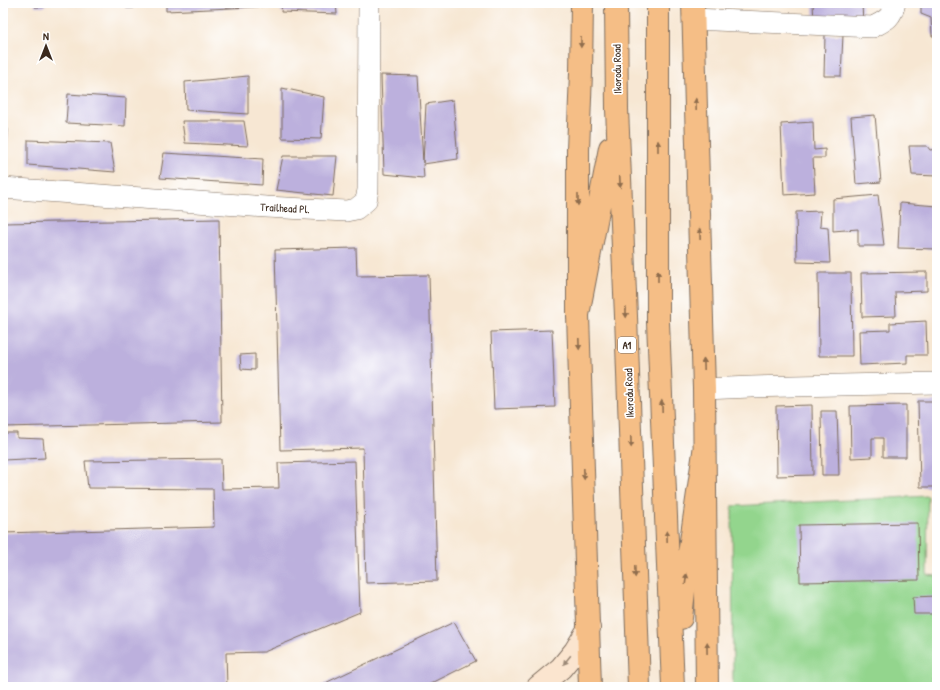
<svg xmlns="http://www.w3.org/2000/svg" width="940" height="690" font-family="'Patrick Hand',sans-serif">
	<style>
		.green { fill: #93d58d; stroke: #678056 }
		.building { fill: #bcb0dd }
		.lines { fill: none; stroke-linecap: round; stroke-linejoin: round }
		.minor-casing { stroke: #7d6c5d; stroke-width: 22 }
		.secondary-casing { stroke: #7d6c5d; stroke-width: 24 }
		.primary-casing { stroke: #7d6c5d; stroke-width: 24 }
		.motorway-casing { stroke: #7d6c5d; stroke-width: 24 }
		.minor { stroke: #fff; stroke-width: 21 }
		.secondary { stroke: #fbe5cf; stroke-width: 22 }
		.primary { stroke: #f5be86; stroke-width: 22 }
		.motorway { stroke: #f5be86; stroke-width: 22 }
		.oneway { fill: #8f6d4d }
		.oneway2 { fill: #9b8876 }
		.labels { text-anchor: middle; stroke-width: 3.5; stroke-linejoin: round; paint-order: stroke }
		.shield { fill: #fff; stroke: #766a62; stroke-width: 1 }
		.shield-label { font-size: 10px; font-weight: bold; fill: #3b2a1e }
		.street-label { font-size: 11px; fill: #3b2a1e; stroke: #fff }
	</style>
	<rect width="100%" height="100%" fill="#fff"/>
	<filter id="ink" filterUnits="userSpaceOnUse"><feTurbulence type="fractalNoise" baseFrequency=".025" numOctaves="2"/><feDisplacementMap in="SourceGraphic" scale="8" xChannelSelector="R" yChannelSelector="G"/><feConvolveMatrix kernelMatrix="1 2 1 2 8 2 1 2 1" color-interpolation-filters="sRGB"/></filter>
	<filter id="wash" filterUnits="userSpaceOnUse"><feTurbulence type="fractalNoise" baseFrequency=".012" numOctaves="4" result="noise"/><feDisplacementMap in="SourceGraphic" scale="16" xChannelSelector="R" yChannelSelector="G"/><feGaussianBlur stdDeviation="0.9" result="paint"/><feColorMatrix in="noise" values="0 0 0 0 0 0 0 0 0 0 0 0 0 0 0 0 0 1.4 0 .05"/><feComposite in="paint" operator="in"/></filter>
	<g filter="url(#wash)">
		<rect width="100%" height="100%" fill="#f7e7d3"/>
		<path class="green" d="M 928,496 L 927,575 L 937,576 L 937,667 L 935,687 L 733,687 L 732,506 Z"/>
		<g id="blocks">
			<path class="building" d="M 35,3 L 46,3 L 44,7 L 35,7 Z
				M 125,3 L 134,3 L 134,8 L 126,8 Z
				M 166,3 L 274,3 L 275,6 L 166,11 Z
				M 282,3 L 336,3 L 337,14 L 281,12 Z
				M 813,3 L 862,3 L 863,24 L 814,22 Z
				M 921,3 L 937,3 L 937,36 L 932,36 L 931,18 L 921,14 Z
				M 825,35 L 843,35 L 841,76 L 824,76 Z
				M 381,75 L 418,76 L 423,163 L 426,104 L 453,100 L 458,159 L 423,164 L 424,178 L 384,174 Z
				M 248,76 L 248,114 L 186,110 L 185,82 Z
				M 282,88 L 324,97 L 321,139 L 282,138 Z
				M 68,94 L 126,98 L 125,126 L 66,123 Z
				M 875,115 L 881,182 L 856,184 L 851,117 Z
				M 182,121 L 244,121 L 248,146 L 185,143 Z
				M 813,122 L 814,150 L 825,149 L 825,158 L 813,158 L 815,193 L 784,195 L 781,124 Z
				M 3,128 L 8,129 L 6,168 L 3,168 Z
				M 28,140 L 110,143 L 115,172 L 28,165 Z
				M 909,146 L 927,146 L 930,150 L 937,149 L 937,176 L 912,175 Z
				M 164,153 L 263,159 L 262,185 L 160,178 Z
				M 283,156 L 337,156 L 333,196 L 276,190 Z
				M 878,195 L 884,246 L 858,246 L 858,229 L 833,231 L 833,199 Z
				M 900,203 L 937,206 L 937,249 L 898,248 Z
				M 821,211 L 820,227 L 828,228 L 830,263 L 797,262 L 796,212 Z
				M 219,219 L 222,422 L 3,427 L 3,223 Z
				M 356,248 L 357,276 L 429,275 L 437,581 L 366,583 L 363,448 L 280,450 L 275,250 Z
				M 927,272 L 927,291 L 895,292 L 896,316 L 862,317 L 861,273 Z
				M 818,273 L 851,273 L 852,356 L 819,356 Z
				M 926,321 L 927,355 L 907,355 L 907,363 L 860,365 L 859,331 L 890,330 L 890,323 Z
				M 552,330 L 555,407 L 494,409 L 491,332 Z
				M 255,354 L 255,370 L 241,369 L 240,355 Z
				M 918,401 L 936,401 L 937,487 L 920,487 Z
				M 812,405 L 813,475 L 777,476 L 776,406 Z
				M 906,405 L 906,457 L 883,457 L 883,438 L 872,438 L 872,457 L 851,458 L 850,406 Z
				M 821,411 L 837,411 L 839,475 L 822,475 Z
				M 3,433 L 17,433 L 17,438 L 43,439 L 45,458 L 3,460 Z
				M 221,459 L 222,489 L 279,488 L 278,463 L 355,461 L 360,612 L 264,652 L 226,653 L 227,687 L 3,687 L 3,533 L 214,527 L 213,489 L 88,488 L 85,461 Z
				M 918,523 L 919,580 L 800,582 L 799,525 Z
				M 937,596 L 937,614 L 914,614 L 913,597 Z
				M 454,622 L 476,661 L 424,687 L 321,687 L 321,685 Z
				M 937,678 L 937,687 L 935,687 L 932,679 Z"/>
		</g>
	</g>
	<g filter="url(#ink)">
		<use href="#blocks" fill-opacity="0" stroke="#7d6c5d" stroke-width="1"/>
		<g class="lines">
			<defs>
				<path id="minor" d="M 693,19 L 873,27 C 886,20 891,19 895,3
					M 3,188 L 266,207 L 346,211 L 356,209 L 366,201 L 368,190 L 369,3
					M 704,389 L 751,387 L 937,383"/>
				<path id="secondary" d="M 538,687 L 561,668 L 575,651 L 589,628"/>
				<path id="primary" d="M 582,3 L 581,73 L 578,150 L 578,315 L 590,687
					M 693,3 L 704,389 L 707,687"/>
				<path id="motorway" d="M 616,3 L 617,109 L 626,316 L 639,687
					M 658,3 L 658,322 L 673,687
					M 578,315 L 610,148
					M 681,618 L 685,582 L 704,452"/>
			</defs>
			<use href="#minor" class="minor-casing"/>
			<use href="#secondary" class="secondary-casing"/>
			<use href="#primary" class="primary-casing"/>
			<use href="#motorway" class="motorway-casing"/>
			<use href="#minor" class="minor"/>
			<use href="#secondary" class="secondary"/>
			<use href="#primary" class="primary"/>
			<use href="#motorway" class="motorway"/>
		</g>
		<defs><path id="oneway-solid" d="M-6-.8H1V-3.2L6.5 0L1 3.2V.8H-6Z"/></defs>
		<g class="oneway">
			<use href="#oneway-solid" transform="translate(581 42) rotate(91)"/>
			<use href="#oneway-solid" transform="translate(696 104) rotate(-92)"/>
			<use href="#oneway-solid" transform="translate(658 146) rotate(-90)"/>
			<use href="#oneway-solid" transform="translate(620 182) rotate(87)"/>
			<use href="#oneway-solid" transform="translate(578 200) rotate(90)"/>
			<use href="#oneway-solid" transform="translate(700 234) rotate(-92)"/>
			<use href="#oneway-solid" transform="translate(658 276) rotate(-90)"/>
			<use href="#oneway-solid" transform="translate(626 312) rotate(88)"/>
			<use href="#oneway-solid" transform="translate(579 344) rotate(88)"/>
			<use href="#oneway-solid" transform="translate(704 364) rotate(-92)"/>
			<use href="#oneway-solid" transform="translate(662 406) rotate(-92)"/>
			<use href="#oneway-solid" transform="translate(631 442) rotate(88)"/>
			<use href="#oneway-solid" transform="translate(584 474) rotate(88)"/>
			<use href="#oneway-solid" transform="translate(667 536) rotate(-92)"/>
			<use href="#oneway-solid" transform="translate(635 572) rotate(88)"/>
			<use href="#oneway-solid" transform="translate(686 579) rotate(-82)"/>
			<use href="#oneway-solid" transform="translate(707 648) rotate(-91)"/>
		</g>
		<use class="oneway2" href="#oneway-solid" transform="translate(567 660) rotate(129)"/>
	</g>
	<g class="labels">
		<rect class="shield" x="618" y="337" width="18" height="16" rx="3"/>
		<g class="shield-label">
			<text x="627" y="349">A1</text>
		</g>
		<g class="street-label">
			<text transform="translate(617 69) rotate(-91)" y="4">Ikorodu Road</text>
			<text transform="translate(285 208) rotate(3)" y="4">Trailhead Pl.</text>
			<text transform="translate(629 393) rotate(-92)" y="4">Ikorodu Road</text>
		</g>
	</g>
	<rect width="940" height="690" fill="none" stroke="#fff" stroke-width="16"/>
	<g transform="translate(46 46)" stroke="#ffffff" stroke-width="3" paint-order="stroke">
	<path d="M0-3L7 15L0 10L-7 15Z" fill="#3b2a1e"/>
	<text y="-6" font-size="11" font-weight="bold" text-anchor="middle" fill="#3b2a1e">N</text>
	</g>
</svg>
